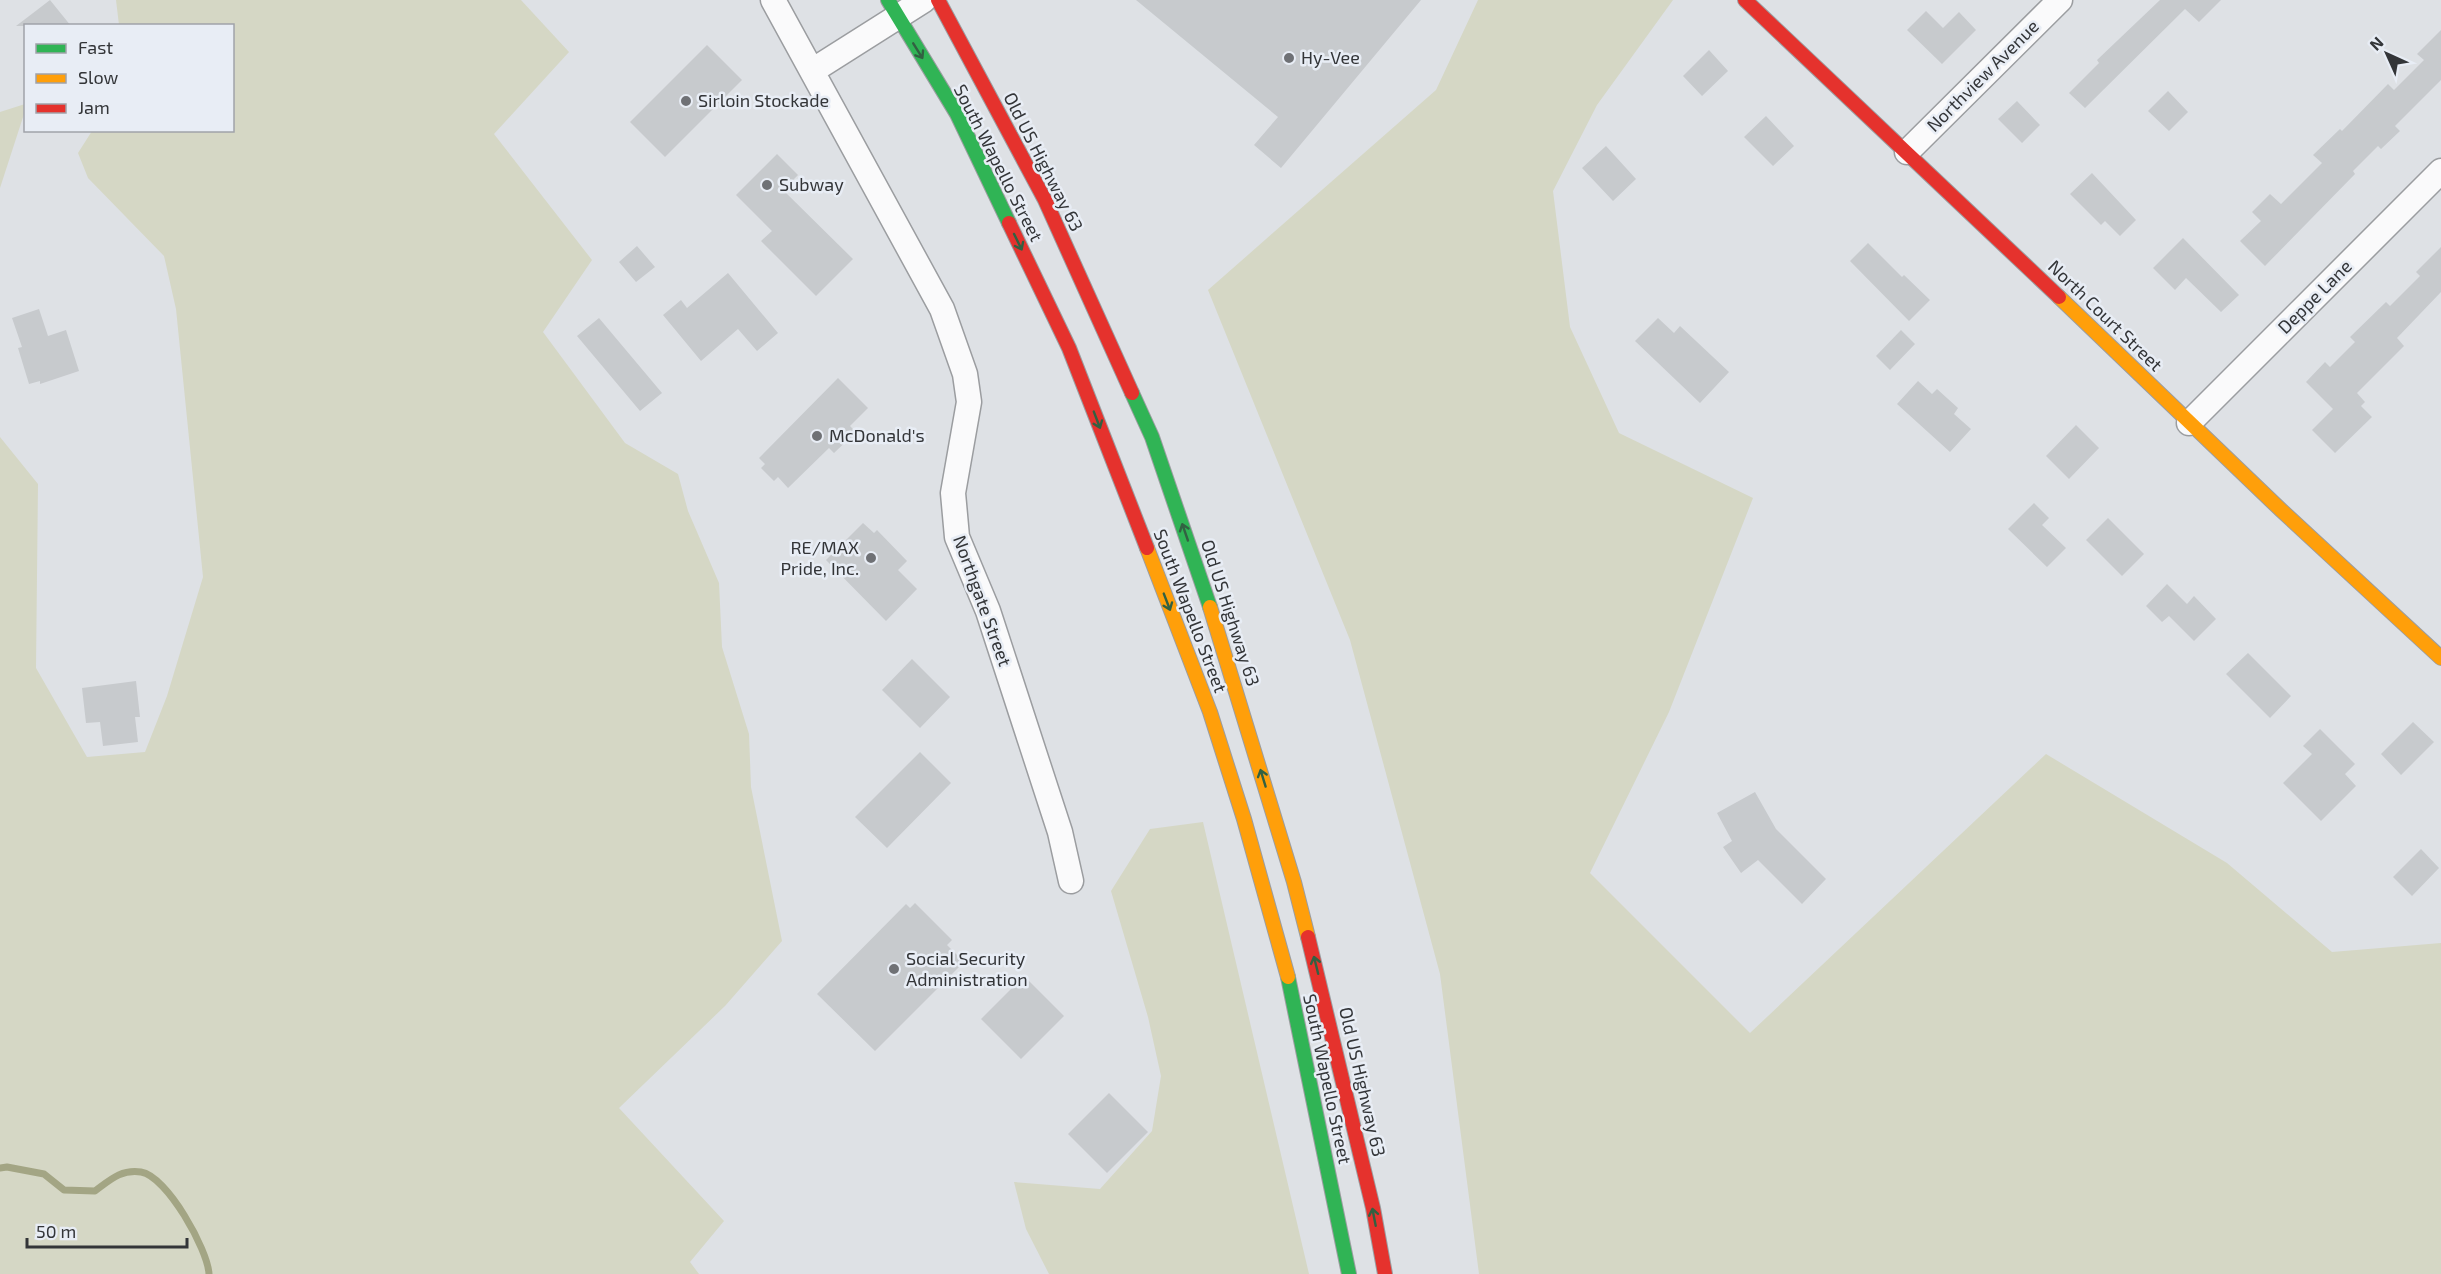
<svg xmlns="http://www.w3.org/2000/svg" width="2441" height="1274" font-family="'Exo 2',sans-serif">
	<style>
		.green { fill: #d5d7c5 }
		.lines { fill: none; stroke-linecap: round; stroke-linejoin: round }
		.stream { stroke: #a3a584; stroke-width: 7 }
		.building { fill: #c7cacd }
		.street-casing { stroke: #9b9da0; stroke-width: 27 }
		.fast-casing { stroke: #9b9da0; stroke-width: 16 }
		.slow-casing { stroke: #9b9da0; stroke-width: 16 }
		.jam-casing { stroke: #9b9da0; stroke-width: 16 }
		.street { stroke: #fafafb; stroke-width: 24 }
		.fast { stroke: #30b455; stroke-width: 14 }
		.slow { stroke: #ff9f0a; stroke-width: 14 }
		.jam { stroke: #e5322d; stroke-width: 14 }
		.oneway { stroke: #326142 }
		.poi-dot { fill: #6f7175; stroke: #e8edf5; stroke-width: 2 }
		.labels { text-anchor: middle; stroke-width: 5; stroke-linejoin: round; paint-order: stroke }
		.poi-label { font-size: 18px; fill: #333538; stroke: #e8edf5; text-anchor: start }
		.street-label { font-size: 18px; fill: #333538; stroke: #e8edf5 }
	</style>
	<rect width="100%" height="100%" fill="#dee1e5"/>
	<path class="green" d="M 116,0 L 521,0 L 569,52 L 494,134 L 592,260 L 543,332 L 625,443 L 678,474 L 688,511 L 719,583 L 722,647 L 749,734 L 751,787 L 782,941 L 725,1006 L 619,1108 L 724,1221 L 690,1262 L 699,1274 L 0,1274 L 0,437 L 38,484 L 36,668 L 87,757 L 145,752 L 167,696 L 203,577 L 176,309 L 164,256 L 88,178 L 78,153 L 92,131 L 232,130 L 232,26 L 119,25 Z
		M 1478,0 L 1673,0 L 1597,105 L 1553,191 L 1570,327 L 1619,433 L 1753,498 L 1669,712 L 1590,873 L 1750,1033 L 2046,754 L 2227,863 L 2332,952 L 2441,943 L 2441,1274 L 1479,1274 L 1440,974 L 1350,640 L 1208,290 L 1436,90 Z
		M 25,104 L 25,111 L 0,188 L 0,112 Z
		M 1203,822 L 1309,1274 L 1049,1274 L 1026,1229 L 1014,1182 L 1100,1189 L 1152,1131 L 1161,1076 L 1148,1017 L 1111,891 L 1150,829 Z"/>
	<g class="lines">
		<path class="stream" d="M 0,1168 L 7,1167 L 44,1174 L 64,1190 L 95,1191 C 110,1180 121,1169 141,1172 C 167,1176 208,1250 209,1274"/>
	</g>
	<path class="building" d="M 50,0 L 71,26 L 16,26 L 37,10 Z
		M 1136,0 L 1421,0 L 1281,168 L 1254,145 L 1278,117 Z
		M 2160,0 L 2221,0 L 2199,22 L 2185,9 L 2085,108 L 2069,93 L 2099,63 L 2097,60 Z
		M 1926,11 L 1943,28 L 1959,12 L 1976,30 L 1942,64 L 1907,30 Z
		M 2441,30 L 2441,80 L 2395,126 L 2400,131 L 2381,149 L 2378,146 L 2353,171 L 2355,174 L 2265,266 L 2240,241 L 2261,221 L 2252,212 L 2270,194 L 2281,204 L 2322,163 L 2313,155 L 2340,129 L 2342,131 L 2388,84 L 2394,90 L 2424,60 L 2417,54 Z
		M 707,45 L 742,80 L 665,157 L 630,122 Z
		M 1709,50 L 1728,71 L 1702,96 L 1683,76 Z
		M 2168,91 L 2188,112 L 2169,131 L 2148,111 Z
		M 2017,101 L 2040,125 L 2022,143 L 1998,119 Z
		M 1766,116 L 1794,146 L 1773,166 L 1744,137 Z
		M 1606,146 L 1636,179 L 1613,201 L 1582,168 Z
		M 777,154 L 798,175 L 783,190 L 853,259 L 816,296 L 761,241 L 772,231 L 736,195 Z
		M 2092,173 L 2136,220 L 2120,236 L 2105,221 L 2101,225 L 2070,194 Z
		M 2183,238 L 2239,295 L 2221,312 L 2186,278 L 2175,290 L 2153,268 Z
		M 1868,243 L 1902,277 L 1904,275 L 1930,300 L 1909,321 L 1850,261 Z
		M 637,246 L 655,267 L 636,282 L 619,262 Z
		M 2441,247 L 2441,292 L 2397,338 L 2404,346 L 2357,393 L 2365,402 L 2361,406 L 2372,417 L 2335,453 L 2312,430 L 2333,409 L 2306,382 L 2325,362 L 2330,367 L 2355,342 L 2350,337 L 2386,302 L 2390,306 L 2420,276 L 2416,272 Z
		M 728,273 L 778,333 L 757,351 L 738,329 L 701,361 L 663,315 L 681,300 L 687,308 Z
		M 39,309 L 48,336 L 66,330 L 79,371 L 40,384 L 40,381 L 29,384 L 18,348 L 22,347 L 12,318 Z
		M 599,318 L 662,393 L 640,411 L 577,336 Z
		M 1658,318 L 1674,333 L 1680,326 L 1729,372 L 1700,403 L 1635,341 Z
		M 1901,330 L 1915,344 L 1890,370 L 1876,356 Z
		M 838,378 L 868,408 L 850,426 L 856,432 L 834,453 L 829,448 L 788,488 L 778,477 L 774,481 L 761,468 L 765,464 L 759,458 Z
		M 1918,381 L 1932,394 L 1937,389 L 1958,408 L 1954,414 L 1971,429 L 1950,452 L 1897,404 Z
		M 2076,425 L 2099,448 L 2069,479 L 2046,456 Z
		M 2034,503 L 2049,518 L 2042,525 L 2066,548 L 2047,567 L 2008,529 Z
		M 2108,518 L 2144,554 L 2122,576 L 2086,540 Z
		M 863,523 L 874,533 L 877,530 L 907,561 L 898,570 L 917,589 L 886,621 L 826,560 Z
		M 2167,584 L 2187,604 L 2194,596 L 2216,619 L 2194,641 L 2169,616 L 2162,622 L 2146,606 Z
		M 2248,653 L 2291,696 L 2270,718 L 2226,674 Z
		M 912,659 L 950,697 L 920,728 L 882,690 Z
		M 136,681 L 140,717 L 135,717 L 138,742 L 103,746 L 100,722 L 86,723 L 82,688 Z
		M 2413,722 L 2434,742 L 2401,775 L 2381,754 Z
		M 2320,729 L 2355,764 L 2345,774 L 2356,786 L 2321,821 L 2283,783 L 2312,754 L 2303,746 Z
		M 920,752 L 951,783 L 887,848 L 855,817 Z
		M 1755,792 L 1776,829 L 1826,879 L 1802,904 L 1758,860 L 1741,873 L 1723,847 L 1732,841 L 1717,813 Z
		M 2421,849 L 2439,868 L 2412,896 L 2393,877 Z
		M 915,903 L 952,940 L 947,945 L 964,962 L 875,1051 L 817,994 L 906,904 L 910,908 Z
		M 1024,976 L 1064,1016 L 1021,1059 L 981,1019 Z
		M 1109,1093 L 1148,1132 L 1107,1173 L 1068,1134 Z"/>
	<g class="lines">
		<defs>
			<path id="street" d="M 773,0 L 942,309 L 965,374 L 969,402 L 953,493 L 957,537 L 988,611 L 1060,832 L 1071,881
				M 812,71 L 924,0
				M 1907,152 L 2060,0
				M 2189,423 L 2441,171"/>
			<path id="fast" d="M 888,0 L 957,114 L 1009,223
				M 1132,393 L 1152,437 L 1210,607
				M 1288,977 L 1349,1274"/>
			<path id="slow" d="M 2059,297 L 2281,510 L 2441,658
				M 1147,548 L 1210,712 L 1244,819 L 1288,977
				M 1210,607 L 1294,882 L 1308,937"/>
			<path id="jam" d="M 938,0 L 1045,200 L 1132,393
				M 1745,0 L 2059,297
				M 1009,223 L 1069,348 L 1147,548
				M 1308,937 L 1373,1208 L 1385,1274"/>
		</defs>
		<use href="#street" class="street-casing"/>
		<use href="#fast" class="fast-casing"/>
		<use href="#slow" class="slow-casing"/>
		<use href="#jam" class="jam-casing"/>
		<use href="#street" class="street"/>
		<use href="#fast" class="fast"/>
		<use href="#slow" class="slow"/>
		<use href="#jam" class="jam"/>
	</g>
	<defs><path id="oneway-shaft" d="M-6 0H5M1.5-3L5.5 0L1.5 3" fill="none" stroke-width="1.6" stroke-linecap="round" stroke-linejoin="round" transform="scale(1.5)"/></defs>
	<g class="oneway">
		<use href="#oneway-shaft" transform="translate(918 51) rotate(58)"/>
		<use href="#oneway-shaft" transform="translate(1018 242) rotate(64)"/>
		<use href="#oneway-shaft" transform="translate(1097 420) rotate(69)"/>
		<use href="#oneway-shaft" transform="translate(1185 532) rotate(-109)"/>
		<use href="#oneway-shaft" transform="translate(1167 602) rotate(69)"/>
		<use href="#oneway-shaft" transform="translate(1263 778) rotate(-107)"/>
		<use href="#oneway-shaft" transform="translate(1316 965) rotate(-104)"/>
		<use href="#oneway-shaft" transform="translate(1374 1217) rotate(-101)"/>
	</g>
	<g class="poi-dot">
		<circle cx="1289" cy="58" r="6"/>
		<circle cx="686" cy="101" r="6"/>
		<circle cx="767" cy="185" r="6"/>
		<circle cx="817" cy="436" r="6"/>
		<circle cx="871" cy="558" r="6"/>
		<circle cx="894" cy="969" r="6"/>
	</g>
	<g class="labels">
		<g class="poi-label">
			<text x="1301" y="64">Hy-Vee</text>
			<text x="698" y="107">Sirloin Stockade</text>
			<text x="779" y="191">Subway</text>
			<text x="829" y="442">McDonald's</text>
			<text x="859" y="554" text-anchor="end">RE/MAX<tspan x="859" dy="21">Pride, Inc.</tspan></text>
			<text x="906" y="965">Social Security<tspan x="906" dy="21">Administration</tspan></text>
		</g>
		<g class="street-label">
			<text transform="translate(1983 76) rotate(-45)" y="6">Northview Avenue</text>
			<text transform="translate(1043 162) rotate(63)" y="6">Old US Highway 63</text>
			<text transform="translate(998 163) rotate(63)" y="6">South Wapello Street</text>
			<text transform="translate(2315 297) rotate(-45)" y="6">Deppe Lane</text>
			<text transform="translate(2105 316) rotate(44)" y="6">North Court Street</text>
			<text transform="translate(982 601) rotate(70)" y="6">Northgate Street</text>
			<text transform="translate(1190 611) rotate(69)" y="6">South Wapello Street</text>
			<text transform="translate(1230 613) rotate(72)" y="6">Old US Highway 63</text>
			<text transform="translate(1327 1079) rotate(78)" y="6">South Wapello Street</text>
			<text transform="translate(1362 1082) rotate(77)" y="6">Old US Highway 63</text>
		</g>
	</g>
	<rect x="24" y="24" width="210" height="108" fill="#e8edf5" stroke="#a0a3a9" stroke-width="1.5"/>
	<rect x="36" y="44" width="30" height="9" fill="#30b455" stroke="#a0a3a9" stroke-width="1.5"/>
	<text x="78" y="54" font-size="18" fill="#333538">Fast</text>
	<rect x="36" y="74" width="30" height="9" fill="#ff9f0a" stroke="#a0a3a9" stroke-width="1.5"/>
	<text x="78" y="84" font-size="18" fill="#333538">Slow</text>
	<rect x="36" y="104" width="30" height="9" fill="#e5322d" stroke="#a0a3a9" stroke-width="1.5"/>
	<text x="78" y="114" font-size="18" fill="#333538">Jam</text>
	<g transform="translate(2387 54) rotate(315)" stroke="#e8edf5" stroke-width="4.5" paint-order="stroke">
	<path d="M0-4.5L10 22L0 15L-10 22Z" fill="#333538"/>
	<text y="-9" font-size="16" font-weight="bold" text-anchor="middle" fill="#333538">N</text>
	</g>
	<path d="M27 1238v9h160v-9" fill="none" stroke="#333538" stroke-width="3"/>
	<text x="36" y="1238" font-size="18" fill="#333538" stroke="#e8edf5" stroke-width="4.5" paint-order="stroke">50 m</text>
</svg>
